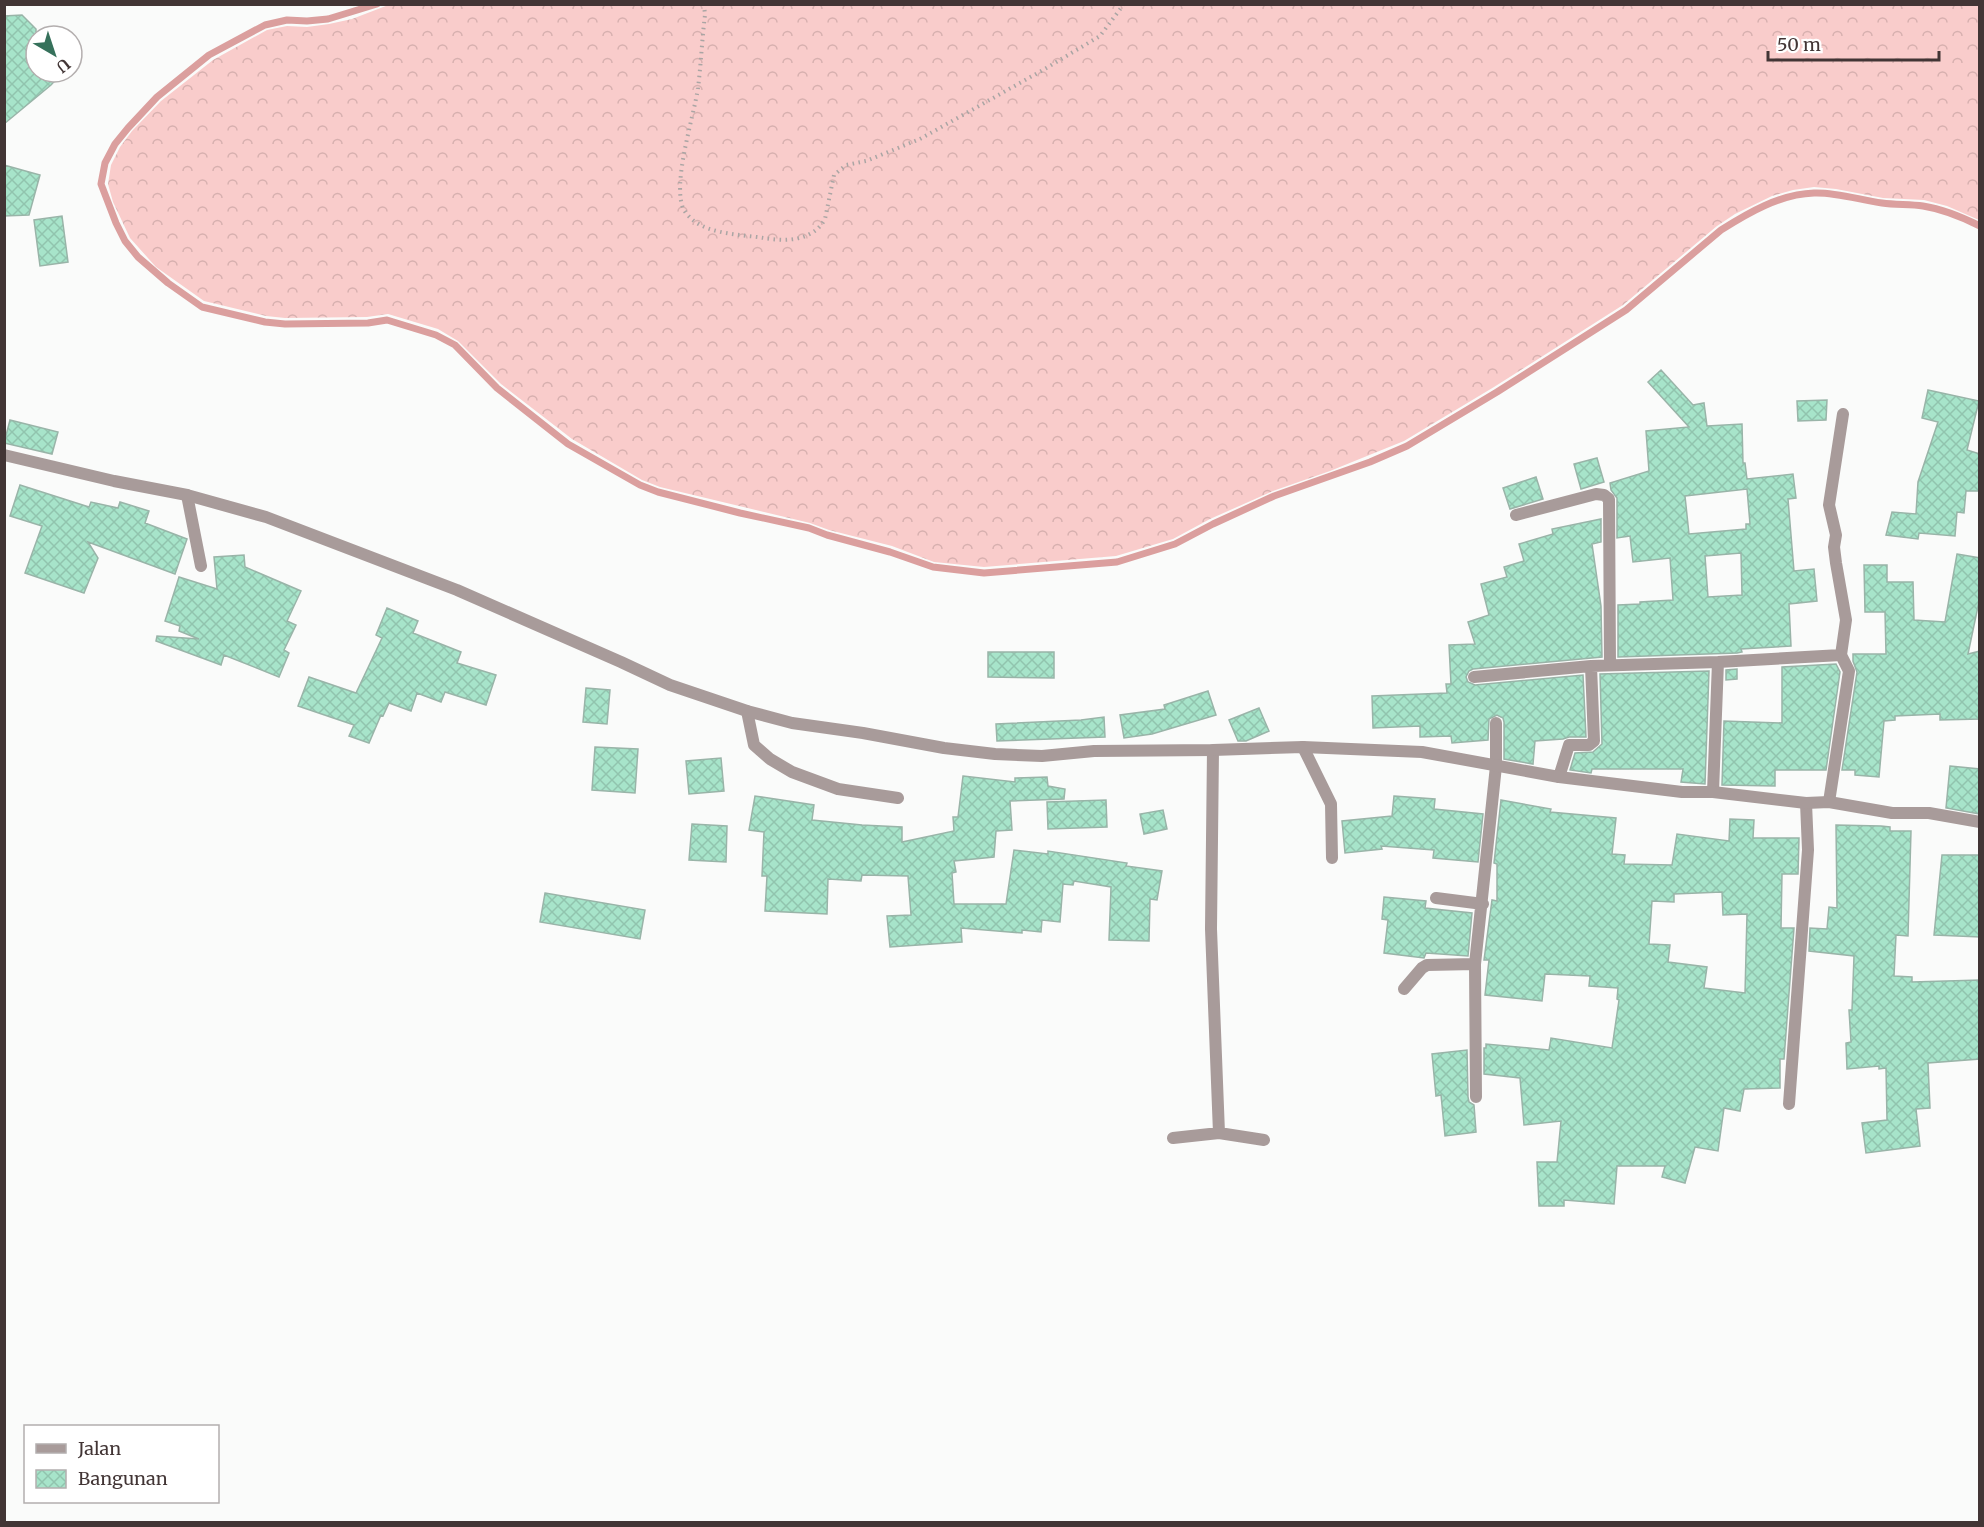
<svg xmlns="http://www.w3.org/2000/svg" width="1984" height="1527" font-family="Merriweather,serif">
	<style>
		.forest { fill: url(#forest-crowns) }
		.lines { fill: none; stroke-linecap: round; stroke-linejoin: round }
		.stream { stroke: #db9f9e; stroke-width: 7 }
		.building { fill: url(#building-cross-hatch); stroke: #99b4a8; stroke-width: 1.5; fill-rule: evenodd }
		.path { stroke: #aaa5a4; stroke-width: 4; stroke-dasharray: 1.5 4.5; stroke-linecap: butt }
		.minor { stroke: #a89b9a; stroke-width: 12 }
		.tertiary { stroke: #a89b9a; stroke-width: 12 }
	</style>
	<defs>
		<pattern id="forest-crowns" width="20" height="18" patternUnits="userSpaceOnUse" patternTransform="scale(1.5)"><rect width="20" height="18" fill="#f9cccb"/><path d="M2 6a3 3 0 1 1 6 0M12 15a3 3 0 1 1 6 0" fill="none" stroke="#d7b0af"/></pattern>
		<pattern id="building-cross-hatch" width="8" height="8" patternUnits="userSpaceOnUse" patternTransform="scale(1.5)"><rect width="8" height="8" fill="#a7e4ca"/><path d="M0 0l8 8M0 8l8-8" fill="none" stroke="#91c4ae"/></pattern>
	</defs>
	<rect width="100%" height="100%" fill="#fafbfa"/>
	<path class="forest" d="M 391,4 L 1979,5 L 1979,220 L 1947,206 L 1924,200 L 1883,198 L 1836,189 L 1814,187 L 1793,190 L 1772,196 L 1735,214 L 1717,226 L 1623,305 L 1494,387 L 1404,441 L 1330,471 L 1273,491 L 1210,519 L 1173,539 L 1116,556 L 984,567 L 934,562 L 892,546 L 829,530 L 810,523 L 660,487 L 642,480 L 572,439 L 501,384 L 458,341 L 438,329 L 388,314 L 367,317 L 285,318 L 266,316 L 204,301 L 156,267 L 130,238 L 113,202 L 108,184 L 111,165 L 120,147 L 132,131 L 161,101 L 213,60 L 267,30 L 287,26 L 307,27 L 329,24 L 352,19 Z"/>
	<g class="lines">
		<path class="stream" d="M 377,4 L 328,19 L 307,21 L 287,20 L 265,25 L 209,55 L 157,97 L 128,128 L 115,144 L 105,163 L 101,184 L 116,223 L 125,241 L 138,257 L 168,283 L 202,307 L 265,322 L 285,324 L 368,323 L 387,320 L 436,335 L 455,345 L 497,388 L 568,444 L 640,485 L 658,492 L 740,513 L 809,528 L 827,535 L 890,552 L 933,567 L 984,573 L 1117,562 L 1175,544 L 1213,524 L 1274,496 L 1370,462 L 1407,446 L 1497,392 L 1626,310 L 1721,230 C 1748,213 1780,194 1814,193 C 1836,192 1860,200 1882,203 C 1896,205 1910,204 1923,206 C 1942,209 1962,217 1980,226"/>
	</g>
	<path class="building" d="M 22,15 L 36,29 L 36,72 L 63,72 L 51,85 L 4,124 L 4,16 Z
		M 4,165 L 40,175 L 29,215 L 4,216 Z
		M 62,216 L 68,262 L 40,266 L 34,220 Z
		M 1661,370 L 1693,405 L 1704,403 L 1707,426 L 1742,424 L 1743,463 L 1745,463 L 1747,479 L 1793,474 L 1796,498 L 1788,499 L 1794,571 L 1814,569 L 1817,601 L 1789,604 L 1791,646 L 1741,649 L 1742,652 L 1737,653 L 1618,657 L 1618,605 L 1640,604 L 1640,602 L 1673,600 L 1670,558 L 1633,562 L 1630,536 L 1617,538 L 1617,498 L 1611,490 L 1610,483 L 1649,471 L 1646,431 L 1689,427 L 1648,382 ZM 1747,489 L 1750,524 L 1746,524 L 1746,529 L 1689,534 L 1685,496 ZM 1741,553 L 1742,595 L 1708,597 L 1705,556 Z
		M 1928,390 L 1979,401 L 1967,450 L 1980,454 L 1980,491 L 1966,491 L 1964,513 L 1957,512 L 1955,536 L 1919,533 L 1918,539 L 1886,535 L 1892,512 L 1916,514 L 1918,482 L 1938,422 L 1922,418 Z
		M 1827,400 L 1826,420 L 1798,421 L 1797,401 Z
		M 10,420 L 58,432 L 52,454 L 4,443 Z
		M 1597,458 L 1604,482 L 1581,489 L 1574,464 Z
		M 1536,477 L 1543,499 L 1510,509 L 1503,488 Z
		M 20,485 L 89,507 L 91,502 L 118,508 L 120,502 L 149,511 L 145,523 L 187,539 L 175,574 L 88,542 L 98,558 L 84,593 L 25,573 L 42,526 L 10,516 Z
		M 1601,519 L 1601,542 L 1592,544 L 1601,606 L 1602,657 L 1473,669 L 1469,671 L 1466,677 L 1468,682 L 1475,685 L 1583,675 L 1586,737 L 1569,737 L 1563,739 L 1535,741 L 1533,764 L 1504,759 L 1504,722 L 1503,718 L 1497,715 L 1489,719 L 1488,740 L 1452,743 L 1451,736 L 1420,737 L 1420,726 L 1373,728 L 1372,696 L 1447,693 L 1446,684 L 1451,684 L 1449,645 L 1475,644 L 1468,622 L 1489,615 L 1481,584 L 1507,577 L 1504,567 L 1524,561 L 1519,544 L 1553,534 L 1552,529 Z
		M 1957,554 L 1980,558 L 1980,597 L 1968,654 L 1980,651 L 1980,719 L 1940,720 L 1940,714 L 1895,716 L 1895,720 L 1884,721 L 1879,777 L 1855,775 L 1855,770 L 1842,770 L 1857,672 L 1853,661 L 1853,654 L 1886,654 L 1885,612 L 1865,612 L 1864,565 L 1887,565 L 1887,582 L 1913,582 L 1914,620 L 1945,622 Z
		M 244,555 L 245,567 L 301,591 L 287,621 L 296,625 L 284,650 L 289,653 L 279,677 L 224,655 L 221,665 L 156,641 L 157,636 L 199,639 L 179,631 L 180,626 L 165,621 L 179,577 L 217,589 L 214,557 Z
		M 387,608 L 418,621 L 413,633 L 461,652 L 457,663 L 496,675 L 486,705 L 445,692 L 441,702 L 417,693 L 411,711 L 389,703 L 383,716 L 381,715 L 369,743 L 349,736 L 354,725 L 298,706 L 309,677 L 356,693 L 382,638 L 376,635 Z
		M 988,652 L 1054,652 L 1054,678 L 988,677 Z
		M 1836,664 L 1840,672 L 1826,770 L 1775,770 L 1775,786 L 1722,785 L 1724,721 L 1782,723 L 1782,667 Z
		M 1737,669 L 1737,679 L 1726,680 L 1726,670 Z
		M 1709,671 L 1705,784 L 1681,782 L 1683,769 L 1592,769 L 1591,773 L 1570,770 L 1575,753 L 1593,752 L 1602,744 L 1600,674 Z
		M 586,688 L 610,690 L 607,724 L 583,722 Z
		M 1208,691 L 1216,715 L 1152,734 L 1124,738 L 1120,715 L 1165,709 L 1164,705 Z
		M 1259,708 L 1269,731 L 1246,741 L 1238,741 L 1229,720 Z
		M 1104,717 L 1105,737 L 997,741 L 996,724 L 1081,720 Z
		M 595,747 L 638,749 L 635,793 L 592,790 Z
		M 721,758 L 724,791 L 689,794 L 686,761 Z
		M 1950,766 L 1980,769 L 1980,814 L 1946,808 Z
		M 963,776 L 1015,782 L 1015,778 L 1047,777 L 1048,786 L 1065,789 L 1064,799 L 1010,801 L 1012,830 L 996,831 L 994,857 L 954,861 L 956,872 L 952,873 L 954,904 L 1006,904 L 1014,850 L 1048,854 L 1048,851 L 1127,863 L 1126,866 L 1162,871 L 1157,900 L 1150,899 L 1149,941 L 1109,940 L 1111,887 L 1074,881 L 1073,885 L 1063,884 L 1060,922 L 1042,920 L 1041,932 L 1022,930 L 1022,933 L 961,928 L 962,942 L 890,947 L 887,916 L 911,915 L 908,876 L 862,875 L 861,881 L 828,879 L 827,914 L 765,911 L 767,876 L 762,876 L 764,832 L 749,830 L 755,796 L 814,805 L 812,820 L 862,825 L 902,827 L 902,842 L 954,831 L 953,817 L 958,817 Z
		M 1394,796 L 1435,799 L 1434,809 L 1483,814 L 1478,862 L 1433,858 L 1434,850 L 1381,846 L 1382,849 L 1345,853 L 1342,821 L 1392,816 Z
		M 1106,800 L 1107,827 L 1048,829 L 1047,802 Z
		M 1501,800 L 1551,809 L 1550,812 L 1616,818 L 1612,854 L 1625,855 L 1624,864 L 1672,865 L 1677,834 L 1729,841 L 1730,819 L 1754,820 L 1753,838 L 1799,838 L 1798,874 L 1782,874 L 1781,928 L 1794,928 L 1784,1059 L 1780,1059 L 1780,1088 L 1744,1089 L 1740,1111 L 1724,1108 L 1718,1151 L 1695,1147 L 1685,1183 L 1662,1177 L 1665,1166 L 1617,1166 L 1614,1204 L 1564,1200 L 1564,1206 L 1539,1206 L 1537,1162 L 1557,1162 L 1561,1121 L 1524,1125 L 1520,1078 L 1484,1074 L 1484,1048 L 1486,1048 L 1486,1044 L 1549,1050 L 1551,1038 L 1612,1048 L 1619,1000 L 1617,999 L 1618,988 L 1589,986 L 1590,976 L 1545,974 L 1542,1001 L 1485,995 L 1489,960 L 1484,960 L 1492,900 L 1497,901 L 1497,864 L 1494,863 ZM 1722,892 L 1723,915 L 1747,914 L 1745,993 L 1704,988 L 1707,967 L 1668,962 L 1670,945 L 1649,944 L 1652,901 L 1674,902 L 1674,894 Z
		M 1163,810 L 1167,829 L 1144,834 L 1140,814 Z
		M 692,824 L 727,826 L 726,862 L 689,860 Z
		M 1836,825 L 1881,826 L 1890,827 L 1890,831 L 1911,831 L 1908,936 L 1896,935 L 1894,976 L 1912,977 L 1912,982 L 1980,980 L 1980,1059 L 1928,1063 L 1930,1108 L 1916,1109 L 1920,1146 L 1866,1153 L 1862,1123 L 1887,1120 L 1886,1068 L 1879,1069 L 1879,1066 L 1847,1069 L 1846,1043 L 1851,1042 L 1849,1010 L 1852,1010 L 1854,956 L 1809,951 L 1810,928 L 1827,929 L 1829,907 L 1837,908 Z
		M 1942,855 L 1980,855 L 1980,937 L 1934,935 Z
		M 545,893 L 645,910 L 640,939 L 540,922 Z
		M 1384,897 L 1426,901 L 1425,908 L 1472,913 L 1468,956 L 1426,953 L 1424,958 L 1384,953 L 1388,920 L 1382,919 Z
		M 1467,1050 L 1468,1097 L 1469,1102 L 1474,1105 L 1476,1132 L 1445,1136 L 1441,1095 L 1436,1096 L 1432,1054 Z"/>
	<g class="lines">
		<path class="path" d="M 704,4 L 705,15 C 702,39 701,64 698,88 C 694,116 671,186 684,210 C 699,235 739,234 764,238 C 786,242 813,241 825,219 L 834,175 L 846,165 L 866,161 L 920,139 L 1043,70 L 1100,36 L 1124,4"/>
		<path class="minor" d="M 187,495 L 201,566
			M 1516,515 L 1596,494 L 1604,495 L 1609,499 L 1610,664
			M 1474,677 L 1591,666
			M 747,711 L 754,745 L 770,759 L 792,772 L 838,789 L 898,798
			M 1303,747 L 1331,804 L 1332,858
			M 1213,750 L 1211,929 L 1219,1133
			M 1559,777 L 1569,745 L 1589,745 L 1594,741 L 1591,666 L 1718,662 L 1841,655
			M 1713,792 L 1718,662
			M 1829,802 L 1849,671 L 1841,655 L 1846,620 L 1836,563 L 1834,547 L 1836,535 L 1829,505 L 1843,414
			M 1436,898 L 1483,904
			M 1404,989 L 1422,968 L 1427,965 L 1475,964
			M 1476,1097 L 1475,964 L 1496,766 L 1496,723
			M 1789,1104 L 1808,850 L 1806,803
			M 1173,1138 L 1219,1133 L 1264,1140"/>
		<path class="tertiary" d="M 4,455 L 114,481 L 187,495 L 266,517 L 457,590 L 621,662 L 670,685 L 747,711 L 792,723 L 863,733 L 944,748 L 995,754 L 1042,756 L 1094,751 L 1213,750 L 1303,747 L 1422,752 L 1559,777 L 1682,792 L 1713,792 L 1806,803 L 1829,802 L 1892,813 L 1929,813 L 1980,822"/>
	</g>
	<rect width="1984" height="1527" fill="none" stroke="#423535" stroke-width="12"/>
	<rect x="24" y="1425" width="195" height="78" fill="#ffffff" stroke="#b3aeae" stroke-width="1.5"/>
	<rect x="36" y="1444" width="30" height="9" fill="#a89b9a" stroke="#b3aeae" stroke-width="1.5"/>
	<text x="78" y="1455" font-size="18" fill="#423535">Jalan</text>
	<rect x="36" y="1470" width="30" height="18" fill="url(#building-cross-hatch)" stroke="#b3aeae" stroke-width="1.5"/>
	<text x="78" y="1485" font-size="18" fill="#423535">Bangunan</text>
	<g transform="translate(54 54) rotate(141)"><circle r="28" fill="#ffffff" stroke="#b3aeae" stroke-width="1.5"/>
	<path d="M0-4.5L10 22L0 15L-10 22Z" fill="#36715b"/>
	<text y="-9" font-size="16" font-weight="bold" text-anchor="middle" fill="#423535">U</text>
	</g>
	<path d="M1768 51v9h171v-9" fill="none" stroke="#423535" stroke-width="3"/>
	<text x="1777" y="51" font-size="18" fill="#423535" stroke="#ffffff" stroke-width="4.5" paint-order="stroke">50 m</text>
</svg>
